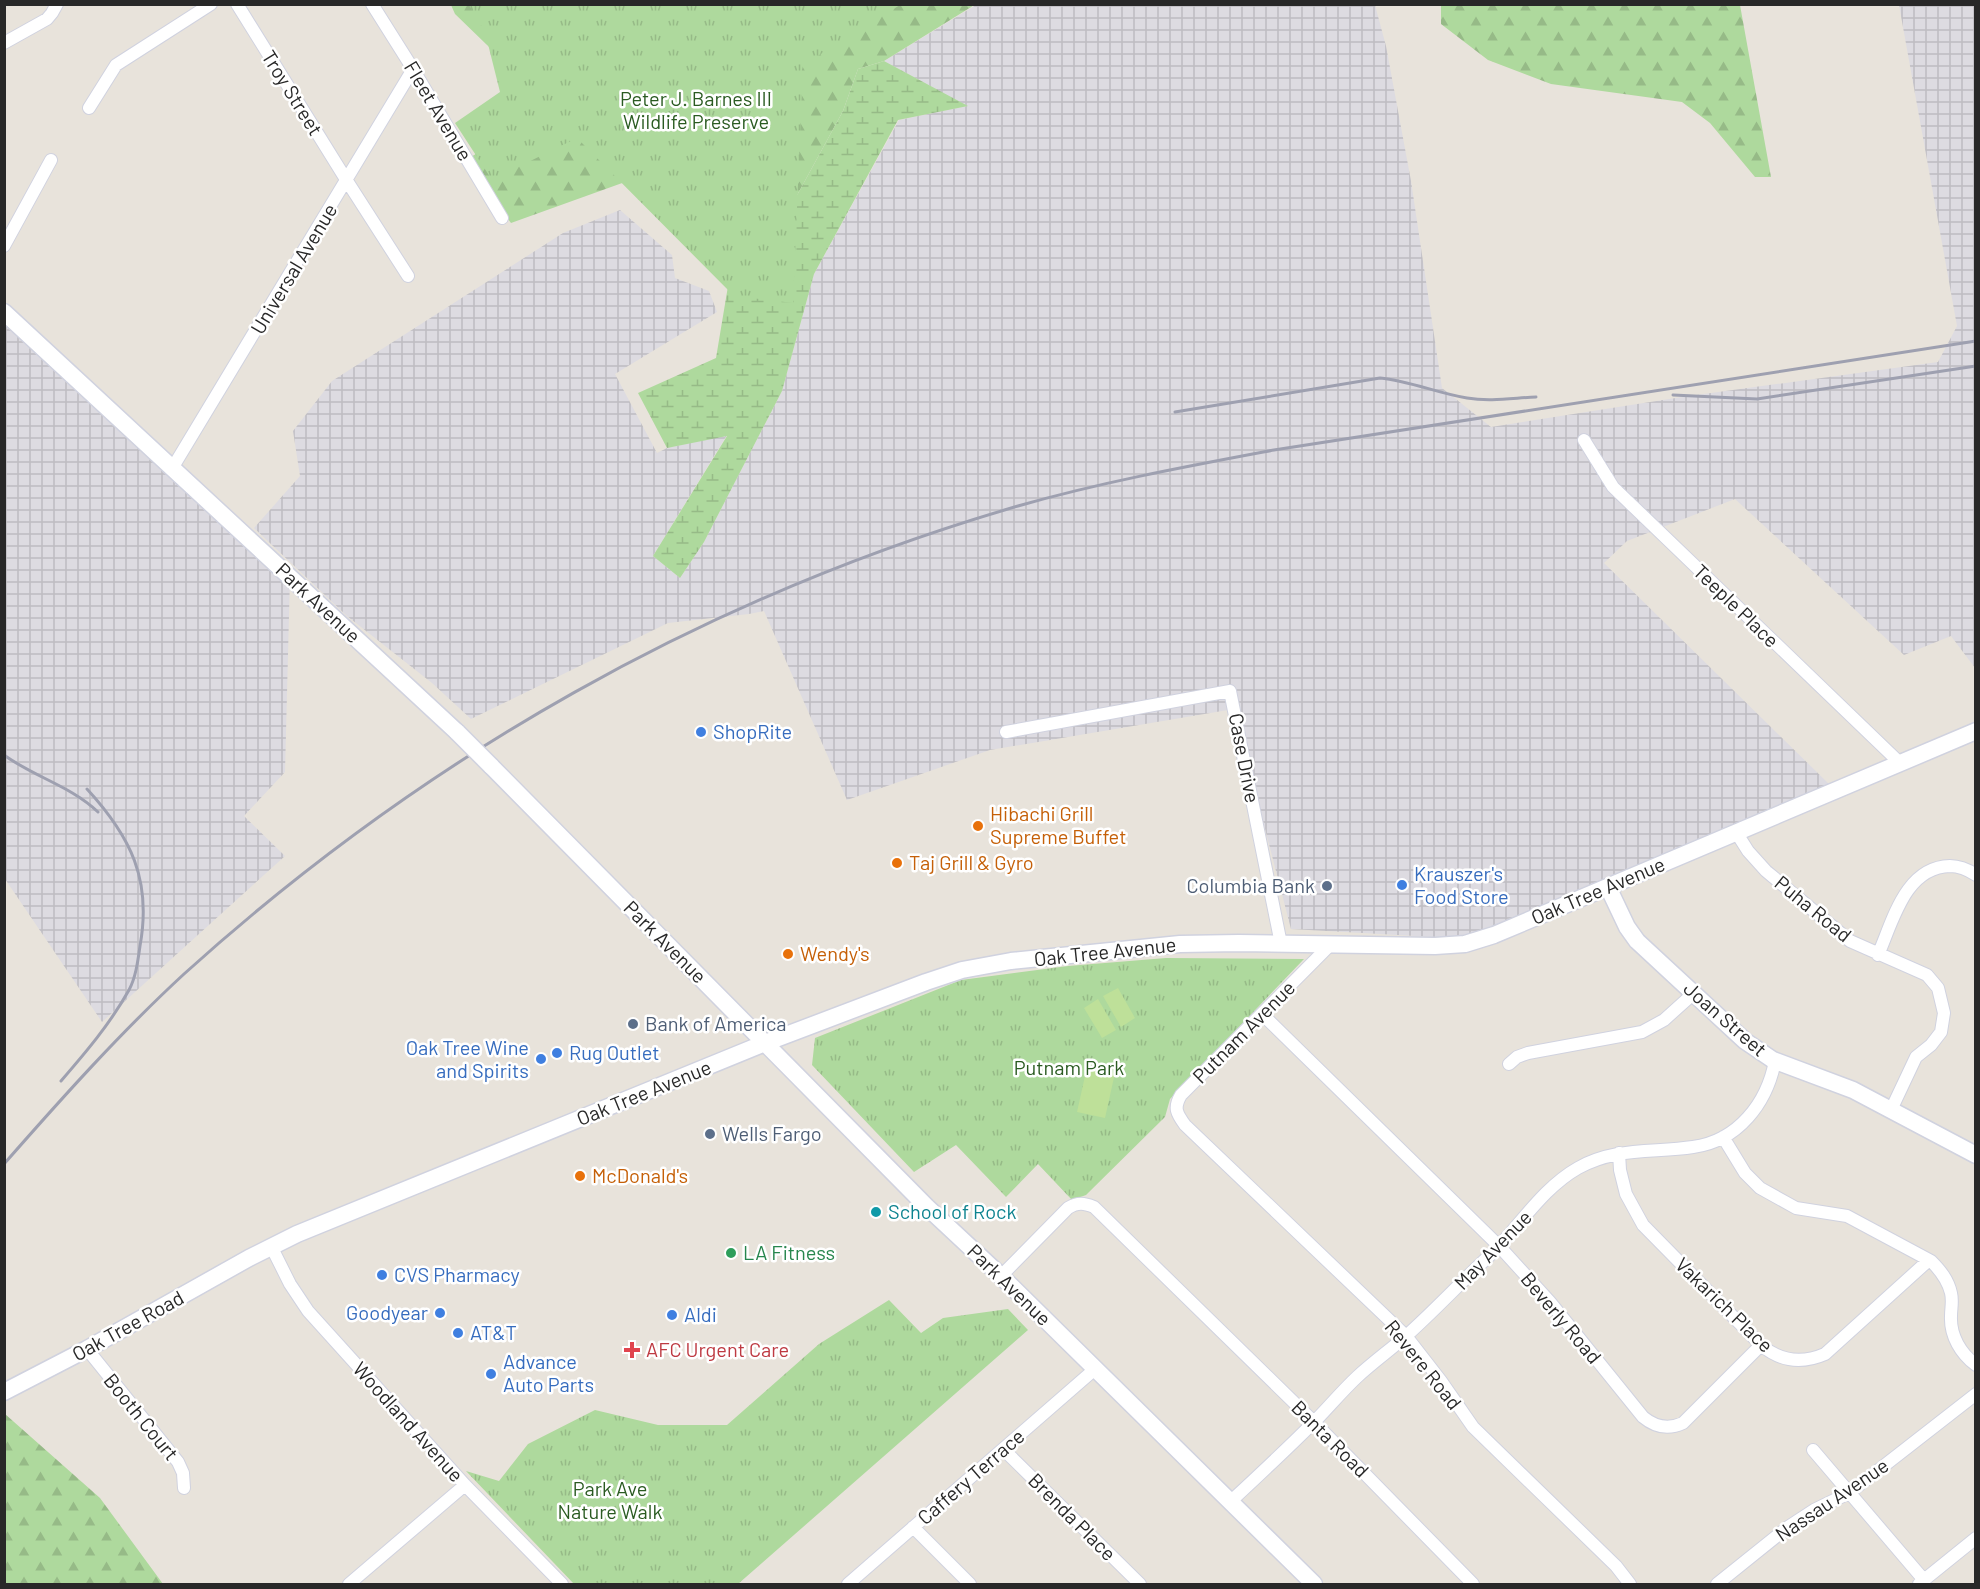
<svg xmlns="http://www.w3.org/2000/svg" width="1980" height="1589" font-family="Barlow,sans-serif">
	<style>
		.industrial { fill: url(#industrial-grid) }
		.forest { fill: url(#forest-firs) }
		.wetland { fill: url(#wetland-marsh) }
		.park { fill: url(#park-tufts) }
		.pitch { fill: #bee099 }
		.lines { fill: none; stroke-linecap: round; stroke-linejoin: round }
		.street-casing { stroke: #d0d2df; stroke-width: 14 }
		.secondary-casing { stroke: #d0d2df; stroke-width: 19 }
		.street { stroke: #fff; stroke-width: 12 }
		.secondary { stroke: #fff; stroke-width: 16 }
		.rail { stroke: #9ea0b0; stroke-width: 3 }
		.secondary-bridge-casing { stroke: #d0d2df; stroke-width: 19; stroke-linecap: butt }
		.secondary-bridge { stroke: #fff; stroke-width: 16 }
		.shop-dot { fill: #3f7fe0; stroke: #fff; stroke-width: 2 }
		.food-dot { fill: #e8710a; stroke: #fff; stroke-width: 2 }
		.service-dot { fill: #5c6f8a; stroke: #fff; stroke-width: 2 }
		.culture-dot { fill: #0f9aa8; stroke: #fff; stroke-width: 2 }
		.leisure-dot { fill: #2e9e5b; stroke: #fff; stroke-width: 2 }
		.health-dot { fill: #e0444e; stroke: #fff; stroke-width: 2 }
		.labels { text-anchor: middle; stroke-width: 5; stroke-linejoin: round; paint-order: stroke }
		.street-label { font-size: 20px; fill: #282828; stroke: #fff }
		.park-label { font-size: 20px; fill: #2a5b21; stroke: #fff }
		.shop-label { font-size: 20px; fill: #366cbe; stroke: #fff; text-anchor: start }
		.food-label { font-size: 20px; fill: #c56008; stroke: #fff; text-anchor: start }
		.service-label { font-size: 20px; fill: #4e5e75; stroke: #fff; text-anchor: start }
		.culture-label { font-size: 20px; fill: #0d838f; stroke: #fff; text-anchor: start }
		.leisure-label { font-size: 20px; fill: #27864d; stroke: #fff; text-anchor: start }
		.health-label { font-size: 20px; fill: #be3a42; stroke: #fff; text-anchor: start }
	</style>
	<defs>
		<pattern id="industrial-grid" width="8" height="8" patternUnits="userSpaceOnUse" patternTransform="scale(1.5)"><rect width="8" height="8" fill="#dddbe1"/><path d="M0 4h8M4 0v8" fill="none" stroke="#bebcc1"/></pattern>
		<pattern id="forest-firs" width="22" height="20" patternUnits="userSpaceOnUse" patternTransform="scale(1.5)"><rect width="22" height="20" fill="#aed99d"/><path d="M5 1l3.5 6h-7zM16 11l3.5 6h-7z" fill="#96ba87"/></pattern>
		<pattern id="wetland-marsh" width="20" height="14" patternUnits="userSpaceOnUse" patternTransform="scale(1.5)"><rect width="20" height="14" fill="#aed99d"/><path d="M1 5h8M5 5V1M11 12h8M15 12V8" fill="none" stroke="#96ba87"/></pattern>
		<pattern id="park-tufts" width="24" height="20" patternUnits="userSpaceOnUse" patternTransform="scale(1.5)"><rect width="24" height="20" fill="#aed99d"/><path d="M3 7l-1-3M5 7V3M7 7l1-3M15 17l-1-3M17 17v-4M19 17l1-3" fill="none" stroke="#96ba87"/></pattern>
	</defs>
	<rect width="100%" height="100%" fill="#e8e3db"/>
	<path class="industrial" d="M 976,5 L 1375,5 L 1386,46 L 1411,181 L 1442,388 L 1491,427 L 1682,397 L 1938,362 L 1957,326 L 1899,5 L 1975,5 L 1975,668 L 1951,636 L 1904,655 L 1735,499 L 1627,541 L 1604,563 L 1832,787 L 1469,939 L 1291,929 L 1234,709 L 990,750 L 847,800 L 764,611 L 749,614 L 668,623 L 471,719 L 432,683 L 347,616 L 254,528 L 300,476 L 293,431 L 332,381 L 563,233 L 620,210 L 672,255 L 675,278 L 709,291 L 717,312 L 615,374 L 657,453 L 667,448 L 727,435 L 653,556 L 680,578 L 704,542 L 782,391 L 814,274 L 899,120 L 967,106 L 884,61 Z
		M 4,312 L 290,576 L 285,772 L 244,816 L 285,856 L 102,1022 L 5,879 Z"/>
	<path class="forest" d="M 976,4 L 884,61 L 858,69 L 843,111 L 771,243 L 625,182 L 511,223 L 465,160 L 555,111 L 455,14 L 451,5 Z
		M 1441,5 L 1740,5 L 1771,177 L 1755,177 L 1710,123 L 1682,102 L 1551,84 L 1488,60 L 1441,24 Z
		M 5,1414 L 100,1498 L 163,1584 L 5,1584 Z"/>
	<path class="wetland" d="M 884,61 L 968,106 L 898,120 L 814,274 L 782,391 L 704,542 L 680,578 L 653,556 L 727,436 L 667,448 L 638,393 L 716,358 L 729,280 L 771,243 L 843,111 L 858,69 Z"/>
	<path class="park" d="M 469,5 L 900,5 L 803,65 L 793,303 L 734,296 L 577,138 L 492,180 L 455,123 L 500,92 L 485,32 Z
		M 1166,958 L 1304,959 L 1170,1099 L 1165,1117 L 1086,1195 L 1072,1200 L 1038,1164 L 1006,1197 L 956,1145 L 914,1172 L 812,1065 L 815,1038 L 961,980 L 1068,966 Z
		M 889,1300 L 921,1333 L 943,1318 L 1008,1309 L 1028,1330 L 738,1584 L 574,1584 L 466,1471 L 499,1481 L 528,1444 L 595,1410 L 658,1425 L 727,1425 L 819,1344 Z"/>
	<path class="pitch" d="M 1118,988 L 1135,1018 L 1121,1027 L 1103,996 Z
		M 1098,999 L 1116,1030 L 1102,1038 L 1084,1008 Z
		M 1087,1067 L 1115,1073 L 1105,1118 L 1077,1112 Z"/>
	<g class="lines">
		<defs>
			<path id="street" d="M 237,4 L 347,181 L 408,276
				M 372,4 L 413,69 L 502,218
				M 4,43 L 47,19 L 52,13 L 57,4
				M 89,108 L 116,65 L 211,4
				M 4,246 L 51,160
				M 1584,440 L 1613,487 L 1900,763
				M 173,467 L 413,69
				M 1006,732 L 1230,691 L 1281,944
				M 1736,832 L 1748,851 L 1766,871 L 1850,941 L 1927,975 L 1938,988 L 1944,1013 L 1941,1032 L 1931,1045 L 1916,1057 L 1891,1110
				M 1331,944 L 1181,1095 C 1173,1108 1177,1114 1185,1125 L 1406,1336 L 1441,1381 L 1473,1427 L 1616,1566 L 1630,1584
				M 1878,955 C 1893,921 1905,867 1950,866 C 1960,866 1967,869 1976,875
				M 1262,1014 L 1499,1246 L 1550,1302 L 1643,1417 C 1655,1427 1668,1430 1683,1423 L 1761,1345
				M 1509,1064 L 1517,1057 L 1528,1053 L 1642,1032 L 1664,1020 L 1694,993
				M 1723,1137 L 1745,1173 L 1760,1188 L 1796,1208 L 1847,1216 L 1931,1261 C 1941,1271 1948,1280 1951,1293 C 1953,1301 1951,1308 1951,1316 C 1950,1336 1961,1354 1976,1365
				M 1619,1153 L 1620,1170 L 1626,1194 L 1643,1225 L 1761,1345 C 1781,1362 1802,1364 1825,1354 L 1929,1260
				M 271,1246 L 290,1284 L 308,1311 L 465,1485 L 562,1584
				M 1001,1276 L 1068,1208 C 1078,1202 1084,1203 1094,1207 L 1314,1422 L 1473,1584
				M 87,1349 L 178,1462 L 183,1473 L 184,1488
				M 1004,1450 L 1140,1584
				M 1813,1450 L 1924,1580
				M 1230,1502 C 1258,1476 1286,1450 1313,1423 C 1328,1408 1341,1392 1357,1377 C 1372,1363 1390,1350 1406,1336 C 1434,1311 1460,1283 1488,1257 C 1518,1229 1541,1189 1578,1168 C 1615,1147 1653,1153 1693,1147 C 1738,1141 1767,1103 1775,1061
				M 913,1527 L 970,1584
				M 349,1584 L 465,1485
				M 848,1584 L 1095,1369
				M 1717,1584 L 1788,1527 L 1814,1510 L 1849,1493 L 1976,1394
				M 1919,1584 L 1976,1538"/>
			<path id="secondary" d="M 4,312 L 457,732
				M 491,766 L 927,1207 L 1001,1276 L 1314,1584
				M 1608,887 L 1627,927 L 1637,941 L 1745,1041 L 1773,1060 L 1853,1090 L 1976,1155
				M 4,1392 L 87,1349 L 249,1258 L 297,1234 L 765,1043 L 926,982 L 962,970 L 1011,961 L 1180,944 L 1239,943 L 1435,946 L 1465,944 L 1494,935 L 1976,731"/>
		</defs>
		<use href="#street" class="street-casing"/>
		<use href="#secondary" class="secondary-casing"/>
		<use href="#street" class="street"/>
		<use href="#secondary" class="secondary"/>
		<path class="rail" d="M 1673,395 L 1757,399 L 1976,366
			M 1175,412 L 1380,378 C 1410,381 1437,393 1467,398 C 1490,402 1513,398 1536,397
			M 4,755 C 34,777 71,786 98,812
			M 61,1081 C 86,1052 110,1024 129,990 C 136,977 138,960 140,946 C 152,880 131,837 87,789
			M 4,1164 C 62,1098 120,1033 184,974 C 425,756 706,597 1018,506 C 1102,482 1189,466 1274,450 L 1976,341"/>
		<defs>
			<path id="secondary-bridge" d="M 457,732 L 491,766"/>
		</defs>
		<use href="#secondary-bridge" class="secondary-bridge-casing"/>
		<use href="#secondary-bridge" class="secondary-bridge"/>
	</g>
	<g class="shop-dot">
		<circle cx="701" cy="732" r="6"/>
		<circle cx="1402" cy="885" r="6"/>
		<circle cx="557" cy="1053" r="6"/>
		<circle cx="541" cy="1059" r="6"/>
		<circle cx="382" cy="1275" r="6"/>
		<circle cx="440" cy="1313" r="6"/>
		<circle cx="672" cy="1315" r="6"/>
		<circle cx="458" cy="1333" r="6"/>
		<circle cx="491" cy="1374" r="6"/>
	</g>
	<g class="food-dot">
		<circle cx="978" cy="826" r="6"/>
		<circle cx="897" cy="863" r="6"/>
		<circle cx="788" cy="954" r="6"/>
		<circle cx="580" cy="1176" r="6"/>
	</g>
	<g class="service-dot">
		<circle cx="1327" cy="886" r="6"/>
		<circle cx="633" cy="1024" r="6"/>
		<circle cx="710" cy="1134" r="6"/>
	</g>
	<circle class="culture-dot" cx="876" cy="1212" r="6"/>
	<circle class="leisure-dot" cx="731" cy="1253" r="6"/>
	<path class="health-dot" d="M629 1341h6v6h6v6h-6v6h-6v-6h-6v-6h6z"/>
	<g class="labels">
		<g class="street-label">
			<text transform="translate(292 93) rotate(58)" y="7">Troy Street</text>
			<text transform="translate(438 111) rotate(59)" y="7">Fleet Avenue</text>
			<text transform="translate(294 269) rotate(-59)" y="7">Universal Avenue</text>
			<text transform="translate(318 603) rotate(43)" y="7">Park Avenue</text>
			<text transform="translate(1736 606) rotate(44)" y="7">Teeple Place</text>
			<text transform="translate(1244 758) rotate(79)" y="7">Case Drive</text>
			<text transform="translate(1598 891) rotate(-23)" y="7">Oak Tree Avenue</text>
			<text transform="translate(1813 909) rotate(39)" y="7">Puha Road</text>
			<text transform="translate(665 942) rotate(45)" y="7">Park Avenue</text>
			<text transform="translate(1105 952) rotate(-6)" y="7">Oak Tree Avenue</text>
			<text transform="translate(1725 1019) rotate(41)" y="7">Joan Street</text>
			<text transform="translate(1244 1032) rotate(-45)" y="7">Putnam Avenue</text>
			<text transform="translate(644 1093) rotate(-22)" y="7">Oak Tree Avenue</text>
			<text transform="translate(1493 1250) rotate(-46)" y="7">May Avenue</text>
			<text transform="translate(1009 1285) rotate(44)" y="7">Park Avenue</text>
			<text transform="translate(1724 1305) rotate(44)" y="7">Vakarich Place</text>
			<text transform="translate(1561 1318) rotate(50)" y="7">Beverly Road</text>
			<text transform="translate(128 1326) rotate(-29)" y="7">Oak Tree Road</text>
			<text transform="translate(1423 1365) rotate(51)" y="7">Revere Road</text>
			<text transform="translate(141 1417) rotate(51)" y="7">Booth Court</text>
			<text transform="translate(408 1422) rotate(48)" y="7">Woodland Avenue</text>
			<text transform="translate(1330 1439) rotate(45)" y="7">Banta Road</text>
			<text transform="translate(971 1477) rotate(-41)" y="7">Caffery Terrace</text>
			<text transform="translate(1832 1500) rotate(-34)" y="7">Nassau Avenue</text>
			<text transform="translate(1072 1517) rotate(45)" y="7">Brenda Place</text>
		</g>
		<g class="park-label">
			<text x="696" y="106">Peter J. Barnes III<tspan x="696" dy="23">Wildlife Preserve</tspan></text>
			<text x="1069" y="1075">Putnam Park</text>
			<text x="610" y="1496">Park Ave<tspan x="610" dy="23">Nature Walk</tspan></text>
		</g>
		<g class="shop-label">
			<text x="713" y="739">ShopRite</text>
			<text x="1414" y="881">Krauszer's<tspan x="1414" dy="23">Food Store</tspan></text>
			<text x="529" y="1055" text-anchor="end">Oak Tree Wine<tspan x="529" dy="23">and Spirits</tspan></text>
			<text x="569" y="1060">Rug Outlet</text>
			<text x="394" y="1282">CVS Pharmacy</text>
			<text x="428" y="1320" text-anchor="end">Goodyear</text>
			<text x="684" y="1322">Aldi</text>
			<text x="470" y="1340">AT&amp;T</text>
			<text x="503" y="1369">Advance<tspan x="503" dy="23">Auto Parts</tspan></text>
		</g>
		<g class="food-label">
			<text x="990" y="821">Hibachi Grill<tspan x="990" dy="23">Supreme Buffet</tspan></text>
			<text x="909" y="870">Taj Grill &amp; Gyro</text>
			<text x="800" y="961">Wendy's</text>
			<text x="592" y="1183">McDonald's</text>
		</g>
		<g class="service-label">
			<text x="1315" y="893" text-anchor="end">Columbia Bank</text>
			<text x="645" y="1031">Bank of America</text>
			<text x="722" y="1141">Wells Fargo</text>
		</g>
		<g class="culture-label">
			<text x="888" y="1219">School of Rock</text>
		</g>
		<g class="leisure-label">
			<text x="743" y="1260">LA Fitness</text>
		</g>
		<g class="health-label">
			<text x="646" y="1357">AFC Urgent Care</text>
		</g>
	</g>
	<rect width="1980" height="1589" fill="none" stroke="#282828" stroke-width="12"/>
</svg>
